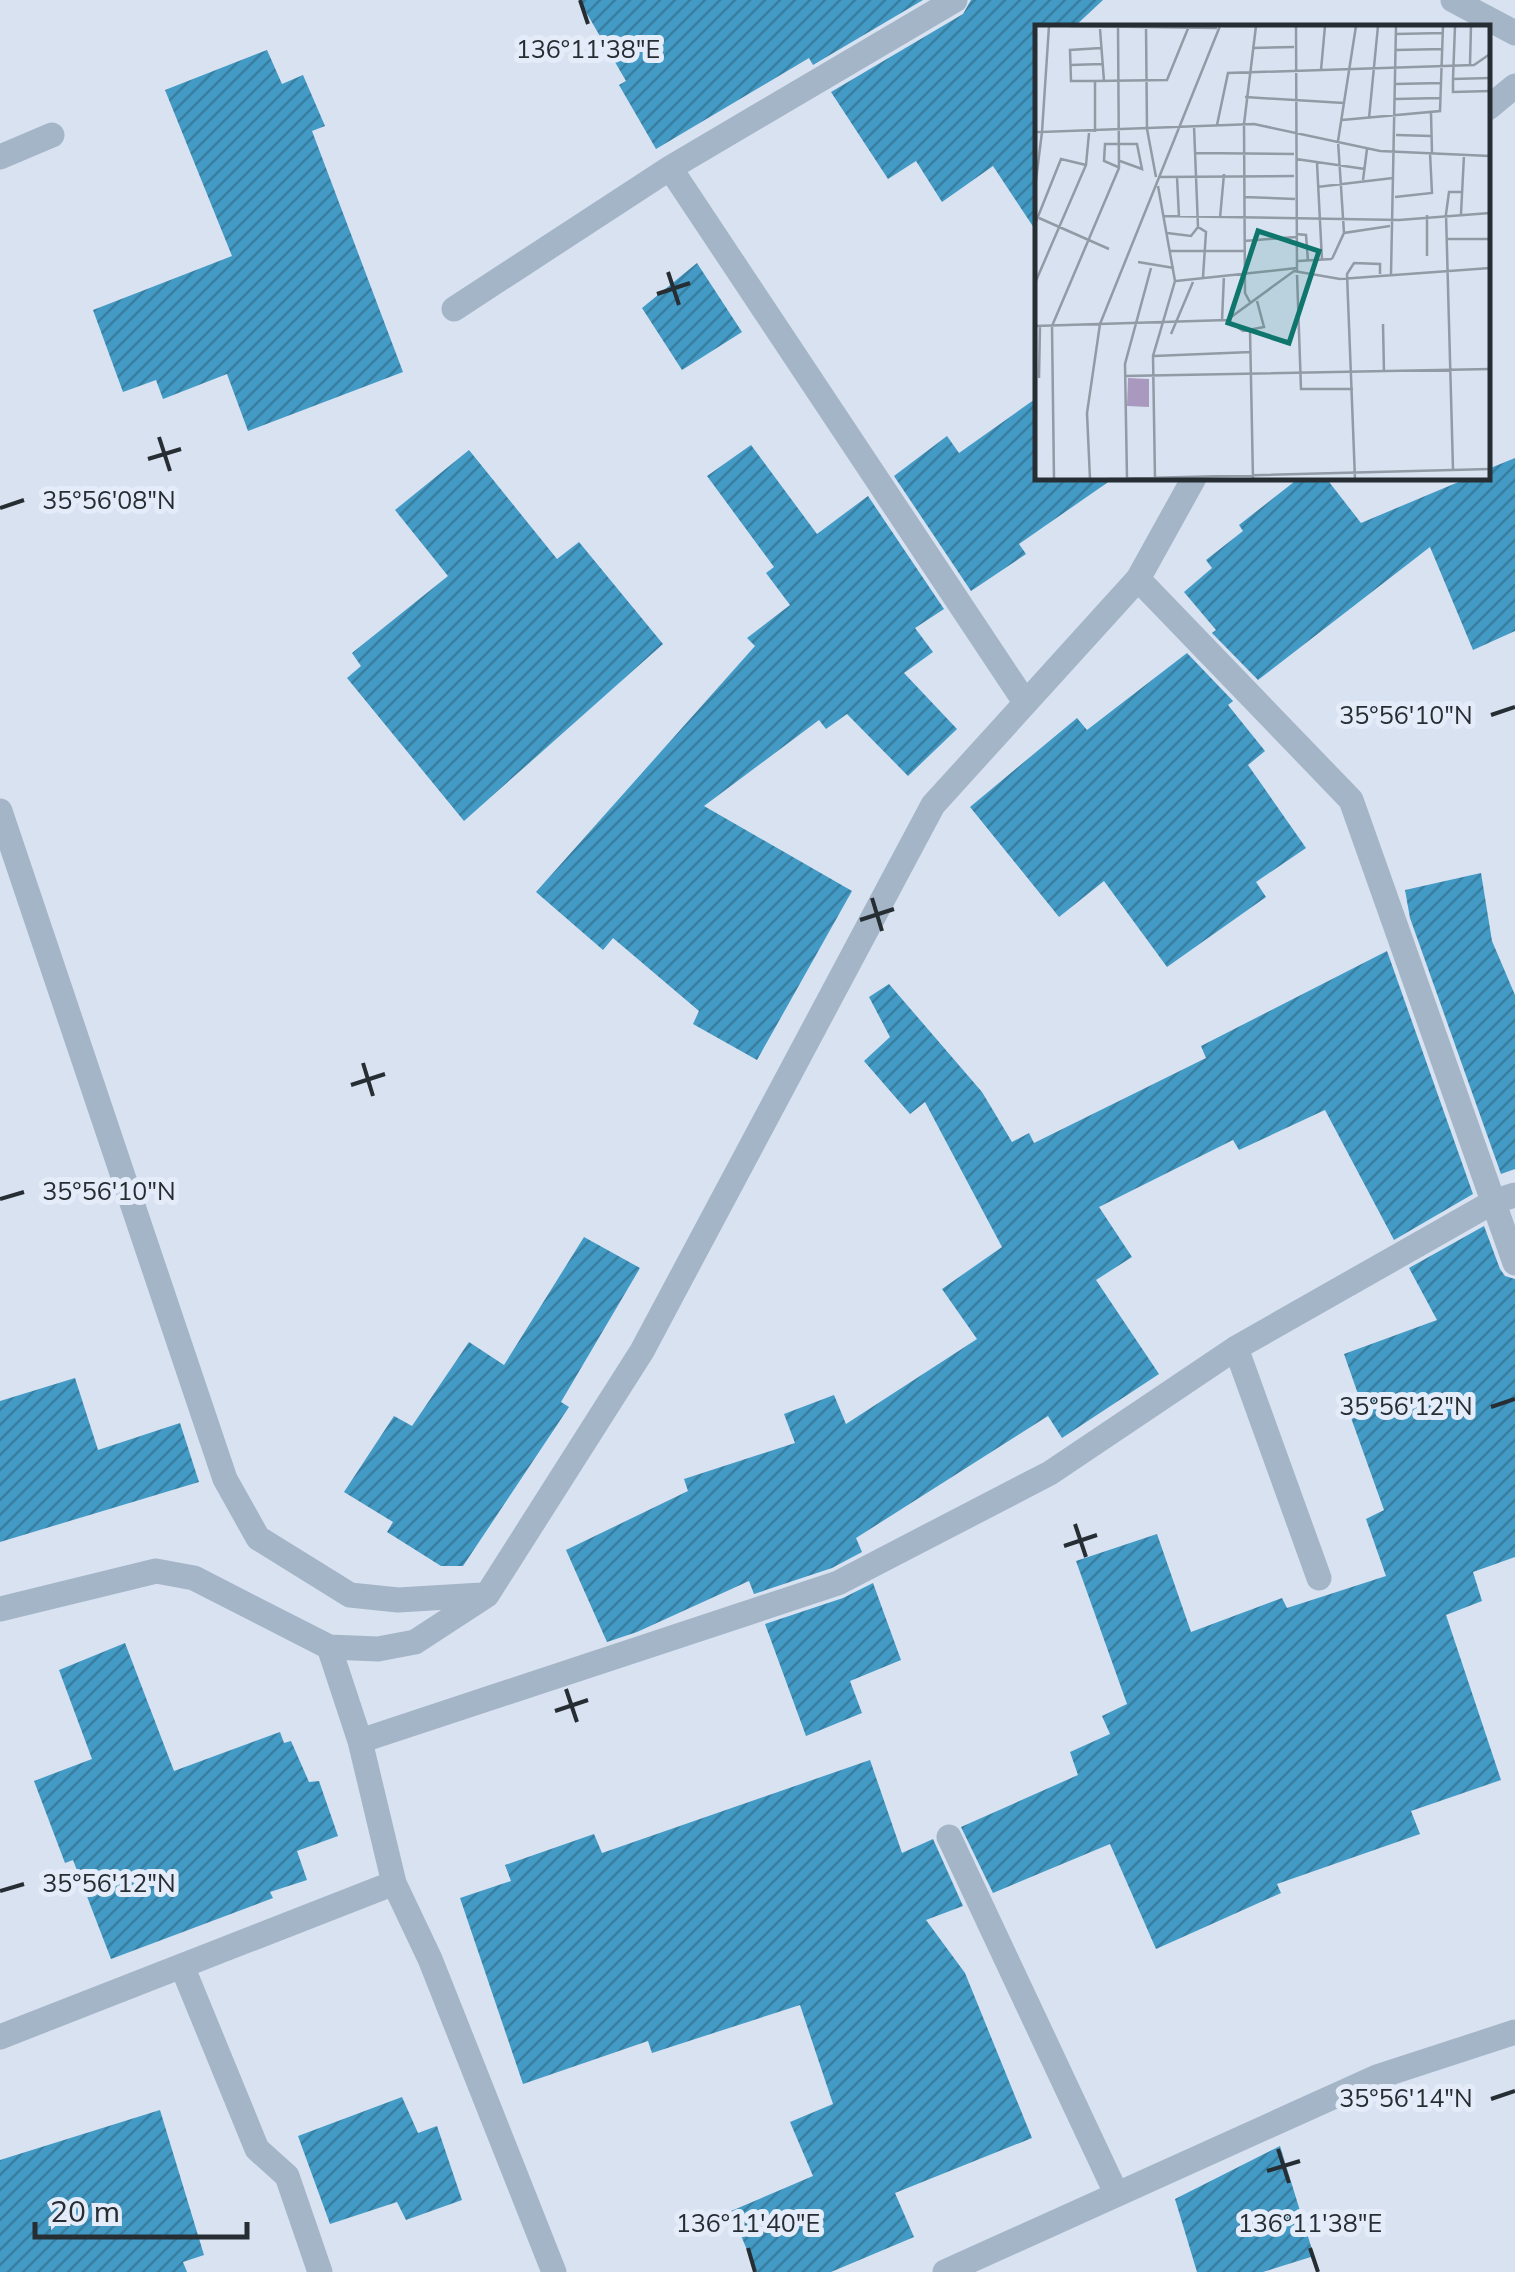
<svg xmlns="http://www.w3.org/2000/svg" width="1515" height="2272" font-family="Mulish,sans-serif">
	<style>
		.building { fill: url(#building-hatch) }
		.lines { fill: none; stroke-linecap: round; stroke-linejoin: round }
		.minor { stroke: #a5b5c8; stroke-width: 25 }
		.ticks { fill: none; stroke: #262e34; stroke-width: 4 }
		.inset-road { fill: none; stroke: #919aa5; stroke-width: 2.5 }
		.view { fill: #0f766e; fill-opacity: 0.15; stroke: #0f766e; stroke-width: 5 }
		.inset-edge { fill: none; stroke: #262e34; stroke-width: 5 }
		.ticks-label { font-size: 25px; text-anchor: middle; fill: #262e34; stroke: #e4ecf9; stroke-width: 10; stroke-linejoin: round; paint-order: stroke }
	</style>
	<defs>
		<pattern id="building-hatch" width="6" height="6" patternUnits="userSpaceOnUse" patternTransform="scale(2.5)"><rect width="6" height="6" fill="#439ac4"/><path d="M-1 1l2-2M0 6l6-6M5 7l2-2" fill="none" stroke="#387ea0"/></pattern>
	</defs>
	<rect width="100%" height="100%" fill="#d8e2f1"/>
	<path class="building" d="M 579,0 L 923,0 L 813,65 L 809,58 L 656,149 L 619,85 L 626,81 Z
		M 971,0 L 1103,0 L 1073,28 L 1038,28 L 1038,234 L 993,166 L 942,202 L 916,161 L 888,179 L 831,92 L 963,14 Z
		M 267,50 L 282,84 L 303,75 L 325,126 L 312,131 L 403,372 L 248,431 L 227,374 L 163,399 L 156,380 L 123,392 L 93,310 L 232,256 L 165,90 Z
		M 697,263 L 742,332 L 682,370 L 642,308 Z
		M 1038,397 L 1038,478 L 1114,478 L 1019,544 L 1026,554 L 971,591 L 894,476 L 947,436 L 959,453 Z
		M 751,445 L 817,534 L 868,496 L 944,609 L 915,628 L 933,652 L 904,673 L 957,729 L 908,776 L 847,714 L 826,729 L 819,720 L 704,806 L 852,891 L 757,1060 L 693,1024 L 699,1011 L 613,938 L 603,950 L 536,892 L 755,646 L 747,638 L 790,605 L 766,573 L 774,567 L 707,476 Z
		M 469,450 L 557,559 L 579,542 L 663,644 L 464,821 L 347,678 L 361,666 L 352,653 L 448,576 L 395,510 Z
		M 1515,458 L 1515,631 L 1473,650 L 1430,547 L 1258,680 L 1212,633 L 1216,630 L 1184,592 L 1212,568 L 1206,560 L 1243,531 L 1239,525 L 1299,478 L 1326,478 L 1361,523 L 1468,478 L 1488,478 L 1488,469 Z
		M 1187,653 L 1233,701 L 1228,705 L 1265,751 L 1248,765 L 1306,848 L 1256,882 L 1266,897 L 1167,967 L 1104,881 L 1059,917 L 970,807 L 1077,718 L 1087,730 Z
		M 1481,873 L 1492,941 L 1515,995 L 1515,1169 L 1501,1174 L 1410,918 L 1405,890 Z
		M 1387,951 L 1473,1194 L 1394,1240 L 1325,1110 L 1239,1150 L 1233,1140 L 1099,1207 L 1132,1257 L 1096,1280 L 1159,1374 L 1062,1438 L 1048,1416 L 856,1538 L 862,1552 L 832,1568 L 754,1594 L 749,1581 L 637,1632 L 607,1642 L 566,1550 L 688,1491 L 684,1479 L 795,1443 L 784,1414 L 834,1395 L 846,1424 L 977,1339 L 942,1289 L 1002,1247 L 925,1102 L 910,1114 L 864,1061 L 890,1037 L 869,997 L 889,984 L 982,1092 L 1012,1142 L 1029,1133 L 1034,1143 L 1206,1058 L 1201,1046 Z
		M 1484,1226 L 1500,1269 L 1505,1276 L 1515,1279 L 1515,1557 L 1473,1572 L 1482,1601 L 1446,1615 L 1501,1780 L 1411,1811 L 1420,1834 L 1277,1884 L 1281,1893 L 1156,1949 L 1110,1844 L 993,1893 L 961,1827 L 1078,1775 L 1070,1752 L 1110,1734 L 1102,1716 L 1127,1704 L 1076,1561 L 1157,1534 L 1191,1632 L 1282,1598 L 1287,1608 L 1386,1576 L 1366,1519 L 1384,1510 L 1345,1401 L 1358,1394 L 1344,1354 L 1437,1320 L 1409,1268 Z
		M 584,1237 L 640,1268 L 561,1402 L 569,1407 L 463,1566 L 441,1566 L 387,1532 L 393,1522 L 344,1492 L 394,1416 L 412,1426 L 469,1342 L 504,1365 Z
		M 75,1378 L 98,1450 L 180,1423 L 199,1482 L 0,1542 L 0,1401 Z
		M 873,1583 L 901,1660 L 850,1681 L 862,1713 L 806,1736 L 765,1624 L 843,1598 Z
		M 125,1643 L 174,1771 L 280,1732 L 284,1743 L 291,1741 L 309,1782 L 319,1781 L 338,1836 L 297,1851 L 307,1880 L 270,1892 L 273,1898 L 111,1959 L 73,1860 L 65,1863 L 34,1781 L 92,1759 L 59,1670 Z
		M 870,1760 L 902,1853 L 933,1839 L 963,1906 L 926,1920 L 965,1973 L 1032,2138 L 895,2193 L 914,2237 L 831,2272 L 756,2272 L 731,2211 L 813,2176 L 790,2122 L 833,2104 L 800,2005 L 652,2053 L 648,2041 L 523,2084 L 460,1898 L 511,1881 L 505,1865 L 594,1834 L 602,1853 Z
		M 402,2097 L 418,2133 L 437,2126 L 462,2200 L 406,2220 L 397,2202 L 330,2224 L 298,2136 Z
		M 160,2110 L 204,2255 L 183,2262 L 187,2272 L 0,2272 L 0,2160 Z
		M 1280,2146 L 1314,2256 L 1263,2272 L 1197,2272 L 1175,2199 Z"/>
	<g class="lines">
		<path class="minor" d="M 955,0 L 670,168 L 1025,702
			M 1453,0 L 1515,33
			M 1488,108 L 1515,86
			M 0,157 L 52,135
			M 454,309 L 670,168
			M 1138,579 L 1351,800 L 1515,1263
			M 0,811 L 225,1479 L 258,1538 L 350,1595 L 398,1600 L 482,1595
			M 1236,1348 L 1319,1578
			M 0,1609 L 156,1571 L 194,1578 L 329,1647 L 378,1649 L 415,1642 L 487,1595 L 642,1351 L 933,805 L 1138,579 L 1194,478
			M 329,1647 L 360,1741 L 394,1883 L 430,1959 L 554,2272
			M 360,1741 L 838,1583 L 1050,1473 L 1236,1348 L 1493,1202 L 1515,1195
			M 949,1837 L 1116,2193
			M 182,1966 L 257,2149 L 287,2176 L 320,2272
			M 0,2037 L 394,1883
			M 945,2272 L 1377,2077 L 1515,2032"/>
	</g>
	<path class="ticks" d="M 580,0 L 588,24M 668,272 L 679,305M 657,294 L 690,283M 159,437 L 170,471M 148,459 L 181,449M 0,508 L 24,500M 1491,715 L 1515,707M 872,898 L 882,931M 860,920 L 894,909M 363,1063 L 373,1096M 351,1085 L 385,1074M 0,1199 L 24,1192M 1491,1407 L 1515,1399M 1075,1524 L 1086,1557M 1064,1546 L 1097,1535M 566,1689 L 577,1722M 555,1711 L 588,1700M 0,1891 L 24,1884M 1491,2099 L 1515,2091M 1278,2149 L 1289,2183M 1267,2171 L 1300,2161M 748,2248 L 755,2272M 1310,2248 L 1318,2272"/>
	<g transform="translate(1035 25)">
		<rect width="455" height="455" fill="#d8e2f1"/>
		<path d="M 114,354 L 114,382 L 92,381 L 93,353 Z" fill="#a999bf"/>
		<path class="inset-road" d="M 14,1 L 7,107 L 219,99 L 345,126 L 455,131M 34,1 L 182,3M 111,1 L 112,104 L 121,152M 189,1 L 226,1M 261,1 L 262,247M 420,1 L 418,54 L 455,53M 65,4 L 69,56M 361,9 L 408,8M 217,23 L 259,22M 361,25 L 408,24M 435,39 L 436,1M 36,40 L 67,39M 286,45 L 290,1M 418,54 L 418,67 L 455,66M 60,56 L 36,56 L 35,25 L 66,23M 360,59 L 406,58M 210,72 L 309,78M 360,74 L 405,73M 396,88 L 397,128M 334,93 L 343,1M 307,95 L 405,86 L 408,1M 182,100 L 193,48 L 439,40 L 455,29M 159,101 L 163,202M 0,107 L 7,107 L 0,163M 60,107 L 60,56 L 132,55 L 154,1M 361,110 L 397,111M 160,128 L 259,129M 261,134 L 330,144M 282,138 L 287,235M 83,142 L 69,136 L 70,119 L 102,119 L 107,144 L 85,136M 125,152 L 259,151M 142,152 L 144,192M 328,155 L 332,124M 282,162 L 358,153M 209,172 L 260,174M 360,172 L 397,168 L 395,128M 426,189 L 429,130M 128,191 L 364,195 L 455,188M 4,193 L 74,224M 185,193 L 189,149M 0,199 L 26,134 L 51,140M 132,208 L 156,211 L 163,202 L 171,207 L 168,252M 309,208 L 303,116 L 321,1M 261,209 L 271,210 L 273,236M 412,214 L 455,214M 209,216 L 261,212M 135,226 L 209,226M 392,231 L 392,190M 297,234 L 309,208 L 355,201M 263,236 L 297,234M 103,237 L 139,243M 356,249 L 361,1M 262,250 L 266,364 L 318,364M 141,256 L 262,243M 0,258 L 51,140 L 54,108M 216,279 L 210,268 L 209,99 L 221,1M 192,295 L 208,306 L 229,302 L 222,276M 187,296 L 189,250M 348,299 L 349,348M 0,301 L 192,295 L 259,246 L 305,254 L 455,243M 215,305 L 218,454M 136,309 L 158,257M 119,331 L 216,327M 89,351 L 455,344M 4,353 L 5,301M 418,444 L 411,189 L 414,167 L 427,167M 19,454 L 17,301 L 84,143 L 83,1M 55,454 L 52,388 L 65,299 L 185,1M 73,454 L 455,444M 92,454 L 90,339 L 116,243M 120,454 L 118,331 L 140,256 L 123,161M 320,454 L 312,249 L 319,238 L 345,239 L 345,249"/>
		<path class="view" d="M 223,206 L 284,226 L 254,318 L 193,298 Z"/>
		<rect width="455" height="455" class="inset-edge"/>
	</g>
	<g class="ticks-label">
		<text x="588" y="58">136°11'38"E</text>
		<text x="109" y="509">35°56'08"N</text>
		<text x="1406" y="724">35°56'10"N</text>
		<text x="109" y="1200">35°56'10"N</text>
		<text x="1406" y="1415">35°56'12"N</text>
		<text x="109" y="1892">35°56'12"N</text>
		<text x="1406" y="2107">35°56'14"N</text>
		<text x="748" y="2232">136°11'40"E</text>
		<text x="1310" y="2232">136°11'38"E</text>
	</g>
	<path d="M35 2222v15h212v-15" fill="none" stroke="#262e34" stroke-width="5"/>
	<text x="50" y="2222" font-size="30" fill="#262e34" stroke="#e4ecf9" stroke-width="8" paint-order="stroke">20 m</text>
</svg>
